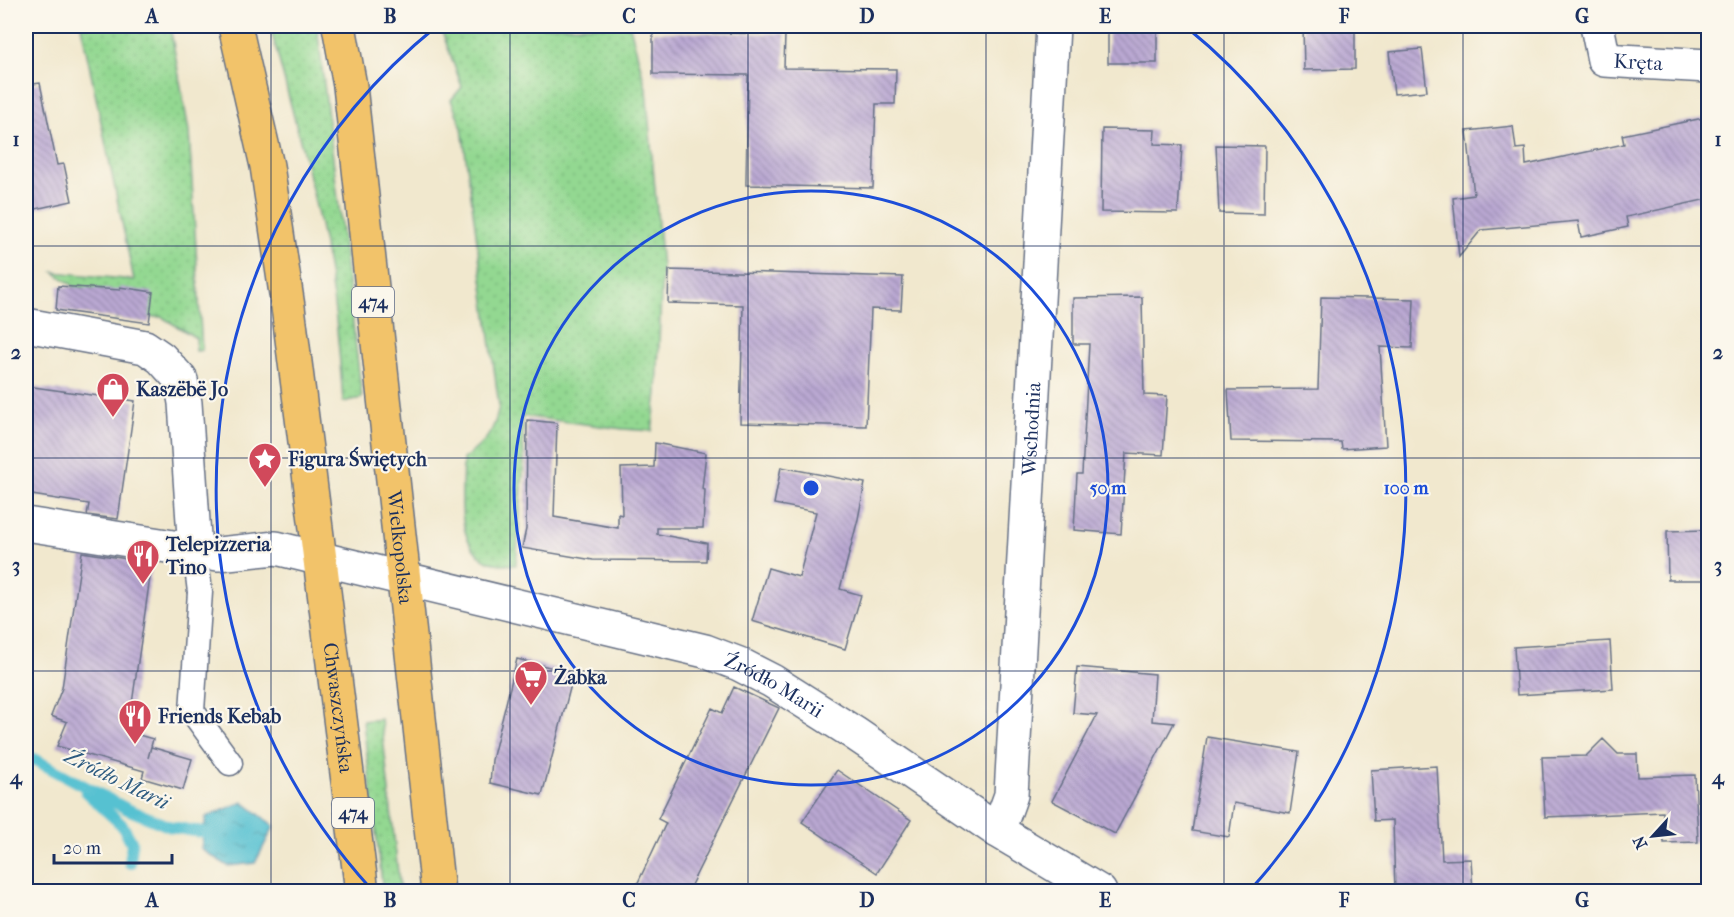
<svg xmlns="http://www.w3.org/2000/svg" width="1734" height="917" font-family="'IM FELL French Canon',serif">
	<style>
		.grass { fill: url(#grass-dots); stroke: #578478; stroke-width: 1.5 }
		.water { fill: url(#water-ripples); stroke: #387898; stroke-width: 1.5 }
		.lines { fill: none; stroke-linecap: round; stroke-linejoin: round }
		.stream { stroke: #56c1d1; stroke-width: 12 }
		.building { fill: url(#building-back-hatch) }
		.lane-casing { stroke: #667085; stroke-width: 27 }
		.street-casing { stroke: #667085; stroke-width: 36 }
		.primary-casing { stroke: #667085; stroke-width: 36 }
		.lane { stroke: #fff; stroke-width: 24 }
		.street { stroke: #fff; stroke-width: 33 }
		.primary { stroke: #f2c36a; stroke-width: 33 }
		.grid { fill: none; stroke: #1b2f5e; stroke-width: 1.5; stroke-opacity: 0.55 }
		.ring { fill: none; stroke: #1d4ed8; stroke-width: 3 }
		.labels { text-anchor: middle; stroke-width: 4.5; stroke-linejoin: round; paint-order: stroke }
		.shield { fill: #fbf7ec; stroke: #5e6b89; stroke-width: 1.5 }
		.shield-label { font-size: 18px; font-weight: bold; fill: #1b2f5e }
		.street-label { font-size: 20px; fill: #1b2f5e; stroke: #fbf7ec }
		.poi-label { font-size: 20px; font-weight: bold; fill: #1b2f5e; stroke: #fbf7ec; text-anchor: start }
		.water-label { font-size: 21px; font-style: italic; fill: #2d5b80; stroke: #fbf7ec }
		.centre { fill: #1d4ed8; stroke: #fbf7ec; stroke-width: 3 }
		.ring-label { font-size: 18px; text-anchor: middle; font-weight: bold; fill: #1d4ed8; stroke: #fbf7ec; stroke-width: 4.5; stroke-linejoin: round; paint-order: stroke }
		.neatline { fill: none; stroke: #1b2f5e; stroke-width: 2 }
		.grid-label { font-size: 20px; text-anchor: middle; font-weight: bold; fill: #1b2f5e }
	</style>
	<defs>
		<pattern id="grass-dots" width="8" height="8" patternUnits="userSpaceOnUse" patternTransform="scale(1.5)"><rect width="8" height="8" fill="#93d891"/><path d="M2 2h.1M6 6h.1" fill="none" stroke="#7eba7f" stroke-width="1.8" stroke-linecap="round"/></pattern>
		<pattern id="water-ripples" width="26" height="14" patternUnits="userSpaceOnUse" patternTransform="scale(1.5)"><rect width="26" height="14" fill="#56c1d1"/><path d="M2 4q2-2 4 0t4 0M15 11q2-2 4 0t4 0" fill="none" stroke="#469dad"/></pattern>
		<pattern id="building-back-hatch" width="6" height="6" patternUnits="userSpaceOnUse" patternTransform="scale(1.5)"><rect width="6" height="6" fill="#baa8d2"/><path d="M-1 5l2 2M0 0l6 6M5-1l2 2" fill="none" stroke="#9689ae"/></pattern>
	</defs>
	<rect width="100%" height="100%" fill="#fbf7ec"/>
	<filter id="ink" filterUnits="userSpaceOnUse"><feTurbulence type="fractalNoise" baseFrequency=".0167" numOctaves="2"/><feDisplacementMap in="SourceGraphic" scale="12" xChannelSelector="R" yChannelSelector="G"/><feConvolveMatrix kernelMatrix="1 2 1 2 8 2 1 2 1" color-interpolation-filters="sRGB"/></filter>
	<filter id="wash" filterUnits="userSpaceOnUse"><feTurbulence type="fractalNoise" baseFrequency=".008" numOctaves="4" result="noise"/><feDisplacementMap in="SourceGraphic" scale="24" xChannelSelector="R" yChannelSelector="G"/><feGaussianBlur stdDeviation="1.35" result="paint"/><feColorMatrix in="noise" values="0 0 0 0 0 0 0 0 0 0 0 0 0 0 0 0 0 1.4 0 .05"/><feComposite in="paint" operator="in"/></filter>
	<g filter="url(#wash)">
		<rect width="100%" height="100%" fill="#f1e8ce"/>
		<path class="grass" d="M 81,26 L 170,26 L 189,131 L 202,350 L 196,351 L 196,338 L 162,317 L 150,317 L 120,288 L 116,319 L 103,289 L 75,287 L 54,272 L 134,280 Z
			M 270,26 L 317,26 L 362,398 L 343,402 C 341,375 339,347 336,320 C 324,220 295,122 270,26 Z
			M 440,26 L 630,26 L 646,88 L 662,268 L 657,393 L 652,431 L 623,429 L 522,416 L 524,461 L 516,565 C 507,564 496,565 488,561 C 453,544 463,491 463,459 C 484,444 495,432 499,406 L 462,128 L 451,100 L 462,87 Z
			M 381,719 L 400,891 L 383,891 L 363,721 Z"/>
		<path class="water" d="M 243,802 L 274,826 L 255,863 L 228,866 L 201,849 L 206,817 Z"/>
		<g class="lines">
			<path class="stream" d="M 26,755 L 127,809 L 171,827 L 219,835
				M 86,792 L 122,825 L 132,843 L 130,863"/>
		</g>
		<g id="blocks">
			<path class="building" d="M 1108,26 L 1157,26 L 1157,63 L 1108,63 Z
				M 1303,26 L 1355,26 L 1355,69 L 1304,70 Z
				M 653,32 L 785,34 L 784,68 L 896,69 L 895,104 L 876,104 L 873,188 L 746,185 L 748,75 L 653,74 Z
				M 1422,49 L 1427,91 L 1394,94 L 1389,52 Z
				M 40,83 L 57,165 L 64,164 L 72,201 L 26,211 L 26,85 Z
				M 1708,117 L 1708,199 L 1626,217 L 1628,227 L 1581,237 L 1578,221 L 1481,230 L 1459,257 L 1453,198 L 1474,195 L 1467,131 L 1513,126 L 1516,149 L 1525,148 L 1526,165 L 1624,144 L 1622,135 Z
				M 1102,129 L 1155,130 L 1154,144 L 1182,145 L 1178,213 L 1101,212 Z
				M 1216,145 L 1265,146 L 1264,214 L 1219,213 Z
				M 669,270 L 903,277 L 901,310 L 871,309 L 866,426 L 740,423 L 743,305 L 668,303 Z
				M 58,286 L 120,290 L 120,287 L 153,292 L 149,323 L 56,310 Z
				M 1142,297 L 1144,395 L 1167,396 L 1163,455 L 1126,453 L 1121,534 L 1074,530 L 1077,474 L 1082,474 L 1089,344 L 1073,344 L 1073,298 Z
				M 1321,297 L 1414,299 L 1412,348 L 1380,347 L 1386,446 L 1342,449 L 1341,442 L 1231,441 L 1228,390 L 1318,389 Z
				M 26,386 L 135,401 L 118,519 L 87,515 L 89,504 L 26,494 Z
				M 527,420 L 557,423 L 554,517 L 618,528 L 618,514 L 622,515 L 621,468 L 654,467 L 655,443 L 706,453 L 702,489 L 705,490 L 703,528 L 657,528 L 657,534 L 707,543 L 706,561 L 593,560 L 522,548 L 526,529 Z
				M 781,467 L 865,483 L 858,519 L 840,589 L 861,595 L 845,649 L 752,621 L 768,568 L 799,577 L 816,512 L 774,504 Z
				M 1708,530 L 1708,580 L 1668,580 L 1667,531 Z
				M 82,552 L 152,563 L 128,732 L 153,739 L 148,758 L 151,747 L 192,759 L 183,790 L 142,778 L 144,771 L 57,746 L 67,722 L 51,716 L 62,688 Z
				M 1610,641 L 1613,689 L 1517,695 L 1514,647 Z
				M 517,659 L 574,673 L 542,795 L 490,783 L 492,760 Z
				M 1077,667 L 1155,674 L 1152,721 L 1174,723 L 1115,834 L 1052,801 L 1097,715 L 1073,713 Z
				M 734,687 L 779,708 L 688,891 L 634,891 L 666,823 L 658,819 L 712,708 L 722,713 Z
				M 1207,737 L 1299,752 L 1290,813 L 1234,803 L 1229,837 L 1192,831 Z
				M 1603,739 L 1618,754 L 1637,754 L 1638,777 L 1695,775 L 1698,842 L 1664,843 L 1663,812 L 1545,817 L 1542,757 L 1586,756 Z
				M 1437,766 L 1442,860 L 1471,859 L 1473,891 L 1395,891 L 1393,820 L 1374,821 L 1371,770 Z
				M 837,770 L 911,820 L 877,873 L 802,822 Z"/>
		</g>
	</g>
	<g filter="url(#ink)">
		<use href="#blocks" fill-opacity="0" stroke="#667085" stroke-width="1.5"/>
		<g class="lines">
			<defs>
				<path id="lane" d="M 195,551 L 200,592 L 192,711 L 230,763"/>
				<g id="street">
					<path id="s1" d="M 1597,26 L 1604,60 L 1708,66"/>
					<path d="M 26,325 L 145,347 L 161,358 L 181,380 L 185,403 L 195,551"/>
					<path id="s2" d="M 26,524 L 218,554 L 276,548 L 705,651 L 739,664 L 772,681 L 854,733 L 998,831 L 1100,892"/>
					<path id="s3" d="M 998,831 L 1011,795 L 1053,26"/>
				</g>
				<g id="primary">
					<path id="s4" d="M 235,26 L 267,166 L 288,307 L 362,892"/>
					<path id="s5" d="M 339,26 L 350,86 L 438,892"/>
				</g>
			</defs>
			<use href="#lane" class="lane-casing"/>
			<use href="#street" class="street-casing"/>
			<use href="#primary" class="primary-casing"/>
			<use href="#lane" class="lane"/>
			<use href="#street" class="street"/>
			<use href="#primary" class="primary"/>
		</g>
	</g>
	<path class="grid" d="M 271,26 L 271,892M 510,26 L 510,892M 748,26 L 748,892M 986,26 L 986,892M 1224,26 L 1224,892M 1463,26 L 1463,892M 26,246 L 1708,246M 26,458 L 1708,458M 26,671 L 1708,671"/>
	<g class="ring">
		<circle cx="811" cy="488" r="297"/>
		<path d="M372 890A595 595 0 0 1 437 26M1185 26A595 595 0 0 1 1250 890"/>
	</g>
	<defs>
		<symbol id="shop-pin" viewBox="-11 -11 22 30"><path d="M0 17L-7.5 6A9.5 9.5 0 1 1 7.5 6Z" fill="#d1495b" stroke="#fbf7ec"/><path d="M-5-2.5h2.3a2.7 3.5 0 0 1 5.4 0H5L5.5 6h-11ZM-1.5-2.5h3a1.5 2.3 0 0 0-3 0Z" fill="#fff"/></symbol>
		<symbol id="sight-pin" viewBox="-11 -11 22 30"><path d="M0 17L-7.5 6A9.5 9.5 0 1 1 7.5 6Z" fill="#d1495b" stroke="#fbf7ec"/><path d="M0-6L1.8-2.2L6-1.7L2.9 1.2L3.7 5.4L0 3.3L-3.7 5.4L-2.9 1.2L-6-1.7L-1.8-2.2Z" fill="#fff"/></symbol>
		<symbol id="restaurant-pin" viewBox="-11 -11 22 30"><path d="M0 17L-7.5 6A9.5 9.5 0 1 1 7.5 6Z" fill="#d1495b" stroke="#fbf7ec"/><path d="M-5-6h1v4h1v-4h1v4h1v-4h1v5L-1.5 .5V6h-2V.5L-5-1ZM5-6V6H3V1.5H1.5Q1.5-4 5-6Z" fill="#fff"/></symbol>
		<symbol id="supermarket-pin" viewBox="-11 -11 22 30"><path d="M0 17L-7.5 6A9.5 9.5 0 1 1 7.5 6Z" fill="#d1495b" stroke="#fbf7ec"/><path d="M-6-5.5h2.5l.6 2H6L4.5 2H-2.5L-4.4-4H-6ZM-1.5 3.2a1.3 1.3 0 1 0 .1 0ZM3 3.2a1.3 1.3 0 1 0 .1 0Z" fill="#fff"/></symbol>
	</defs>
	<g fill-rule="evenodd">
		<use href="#shop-pin" x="94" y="370" width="38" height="52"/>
		<use href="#sight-pin" x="246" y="440" width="38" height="52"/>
		<use href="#restaurant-pin" x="124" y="537" width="38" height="52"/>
		<use href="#supermarket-pin" x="512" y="658" width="38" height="52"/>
		<use href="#restaurant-pin" x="116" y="697" width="38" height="52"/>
	</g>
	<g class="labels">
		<g class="shield">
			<rect x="352" y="287" width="42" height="30" rx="4.5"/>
			<rect x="332" y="798" width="42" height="30" rx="4.5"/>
		</g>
		<g class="shield-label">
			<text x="373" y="308">474</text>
			<text x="353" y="819">474</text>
		</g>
		<g class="street-label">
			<text dy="7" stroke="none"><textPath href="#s1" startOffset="69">Kręta</textPath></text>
			<text dy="7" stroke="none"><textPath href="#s3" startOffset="405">Wschodnia</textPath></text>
			<text dy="7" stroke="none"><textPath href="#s5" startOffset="525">Wielkopolska</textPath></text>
			<text dy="7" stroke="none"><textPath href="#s2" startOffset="771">Źródło Marii</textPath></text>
			<text dy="7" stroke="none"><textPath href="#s4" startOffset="690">Chwaszczyńska</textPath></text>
		</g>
		<g class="poi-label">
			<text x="136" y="396">Kaszëbë Jo</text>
			<text x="288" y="466">Figura Świętych</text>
			<text x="166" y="551">Telepizzeria<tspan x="166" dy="23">Tino</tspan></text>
			<text x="554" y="684">Żabka</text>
			<text x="158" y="723">Friends Kebab</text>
		</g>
		<g class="water-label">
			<text transform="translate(117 779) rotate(26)" y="7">Źródło Marii</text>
		</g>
	</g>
	<circle cx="811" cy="488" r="9" class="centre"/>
	<g class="ring-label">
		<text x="1108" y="494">50 m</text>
		<text x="1406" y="494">100 m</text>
	</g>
	<rect width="1734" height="917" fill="none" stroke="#fbf7ec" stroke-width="66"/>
	<g transform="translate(1653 836) rotate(243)" stroke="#fbf7ec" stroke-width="4.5" paint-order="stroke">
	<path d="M0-4.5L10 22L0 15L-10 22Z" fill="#1b2f5e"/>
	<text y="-9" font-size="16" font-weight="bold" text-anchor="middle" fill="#1b2f5e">N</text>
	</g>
	<path d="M54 854v9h118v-9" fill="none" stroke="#1b2f5e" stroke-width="3"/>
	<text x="63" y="854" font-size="18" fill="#1b2f5e" stroke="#fbf7ec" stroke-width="4.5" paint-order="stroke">20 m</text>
	<rect x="33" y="33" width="1668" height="851" class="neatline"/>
	<g class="grid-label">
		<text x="152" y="23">A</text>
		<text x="390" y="23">B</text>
		<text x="629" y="23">C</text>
		<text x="867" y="23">D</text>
		<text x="1105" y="23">E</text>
		<text x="1344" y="23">F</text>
		<text x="1582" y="23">G</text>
		<text x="16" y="146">1</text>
		<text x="1718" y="146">1</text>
		<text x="16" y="359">2</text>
		<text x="1718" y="359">2</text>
		<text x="16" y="572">3</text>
		<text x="1718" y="572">3</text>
		<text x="16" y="784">4</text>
		<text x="1718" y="784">4</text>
		<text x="152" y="907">A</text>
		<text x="390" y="907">B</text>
		<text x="629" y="907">C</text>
		<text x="867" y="907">D</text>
		<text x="1105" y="907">E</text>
		<text x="1344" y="907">F</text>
		<text x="1582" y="907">G</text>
	</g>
</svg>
